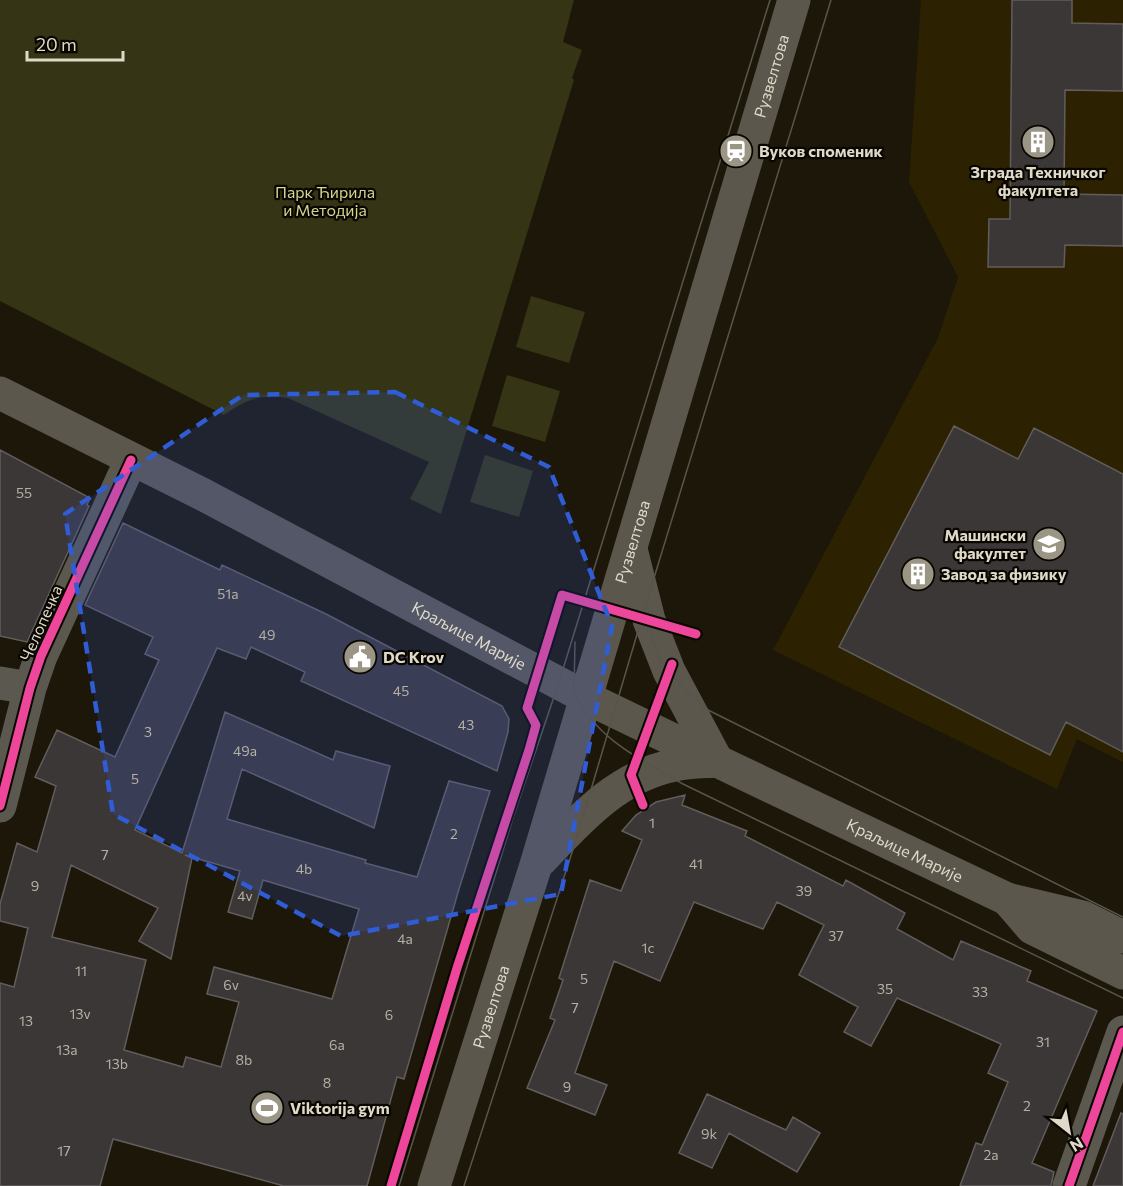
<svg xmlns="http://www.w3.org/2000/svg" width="1123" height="1186" font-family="Commissioner,sans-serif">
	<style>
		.built { fill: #2c2101 }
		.green { fill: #353415 }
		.building { fill: #3b3736; stroke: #615d5c; stroke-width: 1.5; fill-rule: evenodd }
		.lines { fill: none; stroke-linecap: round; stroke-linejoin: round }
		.minor { stroke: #5b5850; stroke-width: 33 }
		.major { stroke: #5c574c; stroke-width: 33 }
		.tram { stroke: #58554c; stroke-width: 1.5 }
		.cycleway-casing { stroke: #090600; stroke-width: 13 }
		.cycleway { stroke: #ed469a; stroke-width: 9 }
		.marked { fill: #305cd6; fill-opacity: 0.2; stroke: #305cd6; stroke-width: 4.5; stroke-dasharray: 12 8; stroke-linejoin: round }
		.labels { text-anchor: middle; stroke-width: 4.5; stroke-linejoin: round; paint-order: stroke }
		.number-label { font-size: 14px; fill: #b6b0a4 }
		.street-label { font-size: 16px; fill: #dfd9c9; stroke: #090600 }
		.poi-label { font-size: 16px; font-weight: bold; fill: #dfd9c9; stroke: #090600; text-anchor: start }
		.park-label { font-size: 16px; fill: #d4d790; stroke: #090600 }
	</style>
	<rect width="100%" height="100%" fill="#1c1708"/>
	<path class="built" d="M 921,0 L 1123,0 L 1123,762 L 1077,739 L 1057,789 L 773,650 L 938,338 L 958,277 L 909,182 Z"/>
	<path class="green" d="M 0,0 L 574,0 L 563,42 L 582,50 L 572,78 L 574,80 L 441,514 L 410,499 L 429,462 L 288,398 C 260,394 247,399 224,415 L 0,301 Z
		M 531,296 L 585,312 L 569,363 L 516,347 Z
		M 507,375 L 560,391 L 545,442 L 492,426 Z
		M 485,455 L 533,471 L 519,517 L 470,502 Z"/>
	<path class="building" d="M 1012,0 L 1072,0 L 1072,23 L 1123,24 L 1123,91 L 1065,90 L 1064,194 L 1123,195 L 1123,246 L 1065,245 L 1064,267 L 988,267 L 989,219 L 1010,219 Z
		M 954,426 L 1018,459 L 1034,428 L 1123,474 L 1123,752 L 1066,722 L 1050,755 L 839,647 Z
		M 0,450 L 90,498 L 87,505 L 89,506 L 27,642 L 0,636 Z
		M 123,523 L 220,570 L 222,565 L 326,614 L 502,706 L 509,719 L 508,732 L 497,771 L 301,681 L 305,672 L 251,647 L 246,659 L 217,648 L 135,830 L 182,853 L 225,712 L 333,760 L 336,751 L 390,766 L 374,828 L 242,769 L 227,819 L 366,860 L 365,863 L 417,877 L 449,781 L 490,791 L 459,889 L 404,1079 L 397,1077 L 367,1186 L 284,1186 L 113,1139 L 100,1186 L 0,1186 L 0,983 L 14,987 L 28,928 L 0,921 L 0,904 L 17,843 L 37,852 L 56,786 L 35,777 L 57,730 L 115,757 L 159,660 L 145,654 L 153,637 L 85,605 ZM 185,855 L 240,871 L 228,912 L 252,919 L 263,880 L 359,909 L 332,999 L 214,967 L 207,994 L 239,1002 L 221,1067 L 186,1057 L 183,1067 L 124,1050 L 146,960 L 52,937 L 71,865 L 158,908 L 139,941 L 171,959 L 192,858 Z
		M 685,795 L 682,805 L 747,831 L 745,836 L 843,886 L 846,880 L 905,913 L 897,929 L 953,960 L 961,941 L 1031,971 L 1027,981 L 1097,1011 L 1032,1163 L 1054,1172 L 1051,1186 L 960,1186 L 976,1143 L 982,1145 L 1008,1082 L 988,1073 L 1001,1044 L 897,998 L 871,1046 L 844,1032 L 858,1007 L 799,975 L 824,925 L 777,902 L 763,929 L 694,902 L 660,981 L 614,961 L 575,1073 L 607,1085 L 595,1115 L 527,1088 L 555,1020 L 550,1018 L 563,980 L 559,978 L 590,880 L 621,891 L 642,840 L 622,831 L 636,815 L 656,802 Z
		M 707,1094 L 786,1130 L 793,1117 L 820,1133 L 797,1172 L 729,1133 L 712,1168 L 679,1153 Z
		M 1121,1113 L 1123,1114 L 1123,1186 L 1093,1186 Z"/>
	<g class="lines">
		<path class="minor" d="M 0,683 L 30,688
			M 0,806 L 30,688 L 41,656 L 131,460
			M 1069,1186 L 1123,1032"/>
		<g class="major">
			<path id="s1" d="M 0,393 L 202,494 L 585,697 L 717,761 L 1007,899 L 1083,917 L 1123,937"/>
			<path d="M 631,549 L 649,620 L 669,671 L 717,761"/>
			<path d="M 540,861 C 578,821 617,776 675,765 C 688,762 703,762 717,761"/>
			<path d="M 1007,899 L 1032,928 L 1123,973"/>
			<path id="s2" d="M 434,1186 L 536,865 L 794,0"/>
		</g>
		<path class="tram" d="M 649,607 C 648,660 672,677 708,710 L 1123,917
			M 575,642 L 574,691 C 594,738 641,760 683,784 L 1123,998
			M 399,1186 L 513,818 L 559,682 L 770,0
			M 464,1186 L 577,837 L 646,604 L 831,0"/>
		<defs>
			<path id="cycleway" d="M 643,805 L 631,775 L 672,664
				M 0,806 L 30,688 L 41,656 L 131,460
				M 391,1186 L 457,968 L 529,750 L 536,725 L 527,708 L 562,595 L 696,634
				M 1069,1186 L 1123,1032"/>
		</defs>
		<use href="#cycleway" class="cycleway-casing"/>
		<use href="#cycleway" class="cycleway"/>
	</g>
	<path class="marked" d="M 395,392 L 549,467 L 612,626 L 561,894 L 341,936 L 113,814 L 65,514 L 243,395 Z"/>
	<defs>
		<symbol id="building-disc" viewBox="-11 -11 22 22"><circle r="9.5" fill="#9b9585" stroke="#090600"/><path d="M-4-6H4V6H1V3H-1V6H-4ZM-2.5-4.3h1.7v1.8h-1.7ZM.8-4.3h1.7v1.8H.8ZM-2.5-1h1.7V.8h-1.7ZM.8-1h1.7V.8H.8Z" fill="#fff"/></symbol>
		<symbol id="station-disc" viewBox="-11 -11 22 22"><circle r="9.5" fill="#9b9585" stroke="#090600"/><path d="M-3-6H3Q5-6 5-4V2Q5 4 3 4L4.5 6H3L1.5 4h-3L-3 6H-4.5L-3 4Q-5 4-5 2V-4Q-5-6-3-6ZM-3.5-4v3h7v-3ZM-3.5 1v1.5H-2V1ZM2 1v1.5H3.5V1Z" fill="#fff"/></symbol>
		<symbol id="university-disc" viewBox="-11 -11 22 22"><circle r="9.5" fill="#9b9585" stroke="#090600"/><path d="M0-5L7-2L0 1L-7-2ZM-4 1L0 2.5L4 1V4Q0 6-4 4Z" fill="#fff"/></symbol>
		<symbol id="civic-disc" viewBox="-11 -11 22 22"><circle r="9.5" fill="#9b9585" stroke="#090600"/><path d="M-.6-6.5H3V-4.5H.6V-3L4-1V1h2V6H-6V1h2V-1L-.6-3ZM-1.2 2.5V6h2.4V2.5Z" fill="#fff"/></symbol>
		<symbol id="stadium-disc" viewBox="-11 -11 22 22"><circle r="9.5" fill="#9b9585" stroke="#090600"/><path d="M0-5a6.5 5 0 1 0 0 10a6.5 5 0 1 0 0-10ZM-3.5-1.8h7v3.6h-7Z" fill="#fff"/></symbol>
	</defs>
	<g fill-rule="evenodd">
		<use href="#building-disc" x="1019" y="123" width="38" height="38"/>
		<use href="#station-disc" x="717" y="132" width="38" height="38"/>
		<use href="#university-disc" x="1030" y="525" width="38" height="38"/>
		<use href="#building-disc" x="899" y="555" width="38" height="38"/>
		<use href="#civic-disc" x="341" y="638" width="38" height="38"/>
		<use href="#stadium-disc" x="248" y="1089" width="38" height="38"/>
	</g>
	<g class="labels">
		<g class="number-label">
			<text x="24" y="498">55</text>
			<text x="228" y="599">51a</text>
			<text x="267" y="640">49</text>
			<text x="401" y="696">45</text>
			<text x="466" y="730">43</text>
			<text x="148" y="737">3</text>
			<text x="245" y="756">49a</text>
			<text x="135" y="784">5</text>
			<text x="652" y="828">1</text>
			<text x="454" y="839">2</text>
			<text x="105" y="860">7</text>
			<text x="696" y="869">41</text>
			<text x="304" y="874">4b</text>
			<text x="35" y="891">9</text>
			<text x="804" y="896">39</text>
			<text x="245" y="901">4v</text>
			<text x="836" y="941">37</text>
			<text x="405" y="944">4a</text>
			<text x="648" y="953">1c</text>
			<text x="81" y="976">11</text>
			<text x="584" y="984">5</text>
			<text x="231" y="990">6v</text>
			<text x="885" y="994">35</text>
			<text x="980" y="997">33</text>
			<text x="575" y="1013">7</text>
			<text x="80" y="1019">13v</text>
			<text x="389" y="1020">6</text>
			<text x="26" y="1026">13</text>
			<text x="1043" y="1047">31</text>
			<text x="337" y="1050">6a</text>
			<text x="67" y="1055">13a</text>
			<text x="244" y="1065">8b</text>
			<text x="117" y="1069">13b</text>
			<text x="327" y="1088">8</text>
			<text x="567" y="1092">9</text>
			<text x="1027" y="1111">2</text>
			<text x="709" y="1139">9k</text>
			<text x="64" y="1156">17</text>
			<text x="991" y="1160">2a</text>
		</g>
		<g class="street-label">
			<text dy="6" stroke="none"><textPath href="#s2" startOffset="1160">Рузвелтова</textPath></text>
			<text dy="6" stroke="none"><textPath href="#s2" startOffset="674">Рузвелтова</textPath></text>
			<text transform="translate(41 623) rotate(-66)" y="6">Челопечка</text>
			<text dy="6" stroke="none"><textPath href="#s1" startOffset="528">Краљице Марије</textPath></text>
			<text dy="6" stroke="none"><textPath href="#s1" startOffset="1014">Краљице Марије</textPath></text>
			<text dy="6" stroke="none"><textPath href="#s2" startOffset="188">Рузвелтова</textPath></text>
		</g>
		<g class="poi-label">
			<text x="759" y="157">Вуков споменик</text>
			<text x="1038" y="178" text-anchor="middle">Зграда Техничког<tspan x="1038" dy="18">факултета</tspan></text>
			<text x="1026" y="541" text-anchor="end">Машински<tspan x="1026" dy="18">факултет</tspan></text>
			<text x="941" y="580">Завод за физику</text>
			<text x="383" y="663">DC Krov</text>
			<text x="290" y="1114">Viktorija gym</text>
		</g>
		<g class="park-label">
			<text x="325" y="198">Парк Ћирила<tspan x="325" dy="18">и Методија</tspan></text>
		</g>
	</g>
	<g transform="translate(1069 1132) rotate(149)" stroke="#090600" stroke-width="4.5" paint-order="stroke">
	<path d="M0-4.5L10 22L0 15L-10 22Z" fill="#dfd9c9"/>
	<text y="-9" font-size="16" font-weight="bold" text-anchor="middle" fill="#dfd9c9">N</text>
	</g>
	<path d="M27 51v9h96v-9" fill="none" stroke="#dfd9c9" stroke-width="3"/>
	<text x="36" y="51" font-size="18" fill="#dfd9c9" stroke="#090600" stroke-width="4.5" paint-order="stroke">20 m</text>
</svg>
